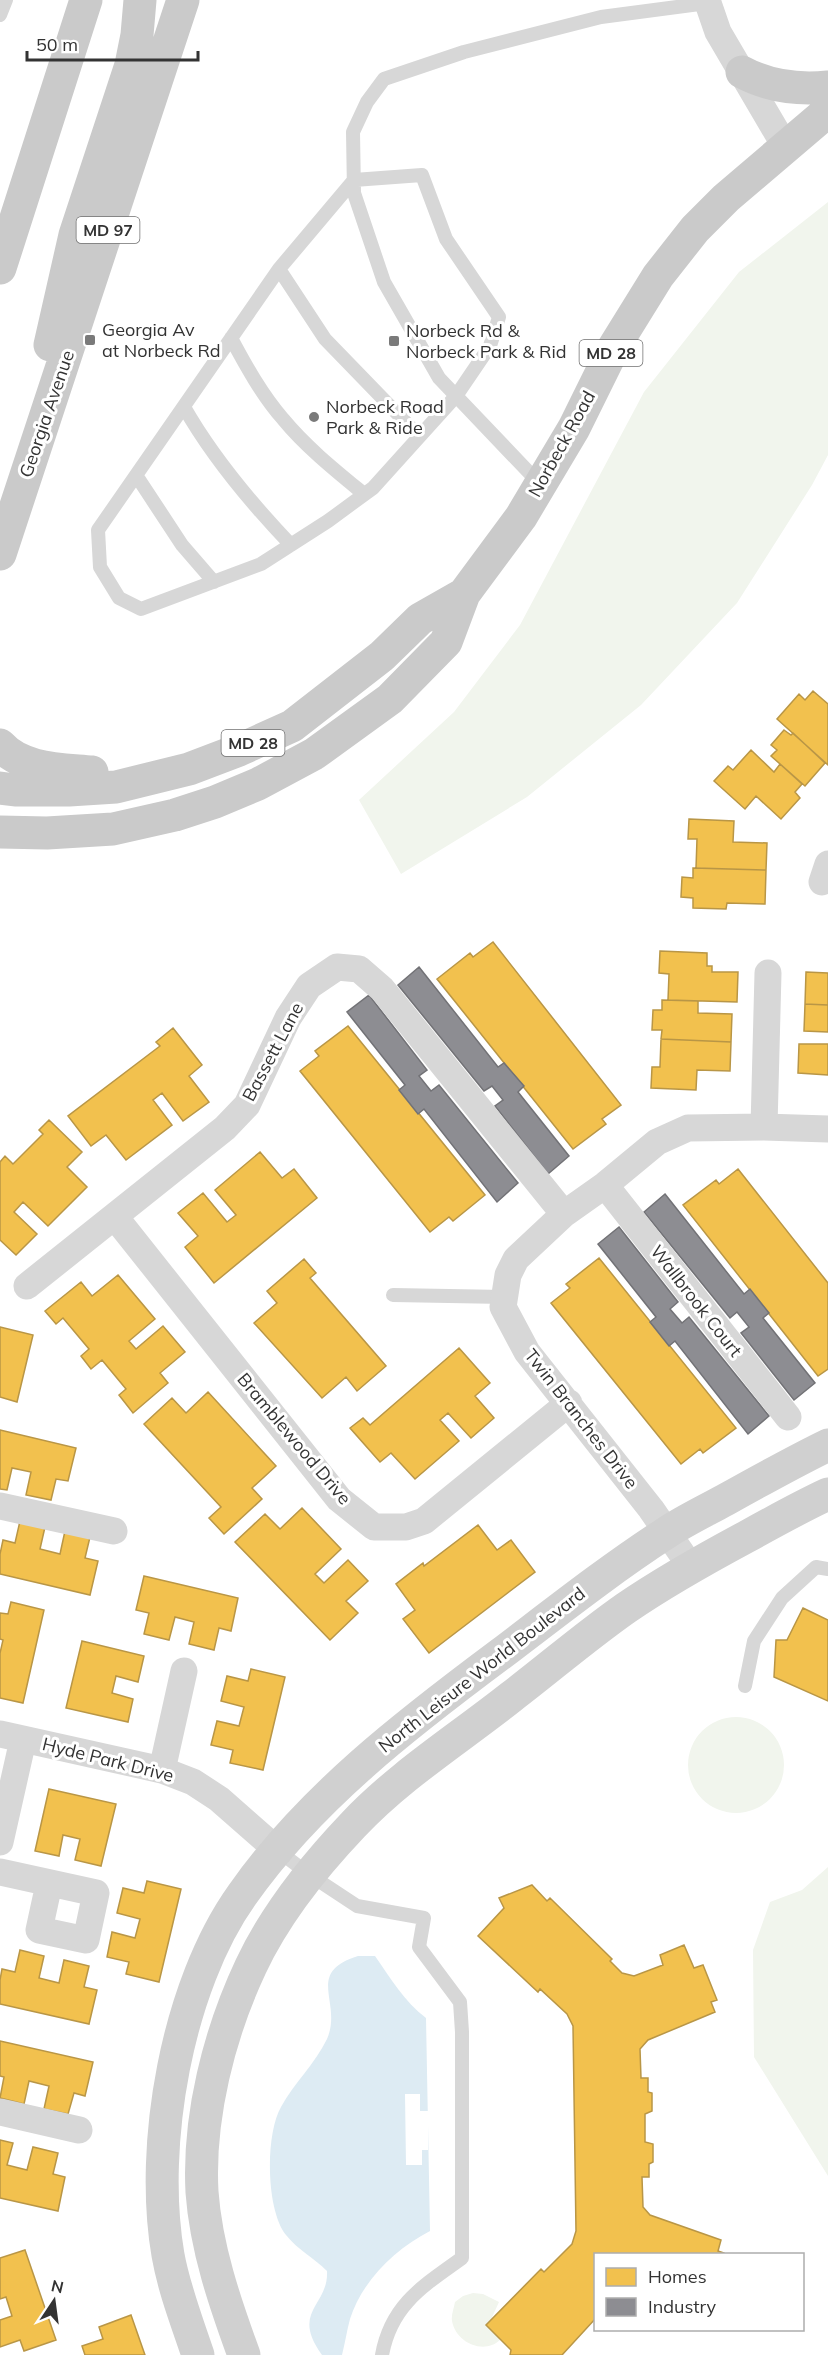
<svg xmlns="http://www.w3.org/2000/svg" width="828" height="2355" font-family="Mulish,sans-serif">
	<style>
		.green { fill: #f1f5ed }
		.water { fill: #ddebf3 }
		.pier { fill: #fff }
		.homes { fill: #f2c14e; stroke: #b99646; stroke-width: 1.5 }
		.industry { fill: #8d8d92; stroke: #727276; stroke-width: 1.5 }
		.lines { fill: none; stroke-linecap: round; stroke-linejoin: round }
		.lane { stroke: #d7d7d7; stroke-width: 14 }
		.street { stroke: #d7d7d7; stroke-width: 27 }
		.secondary { stroke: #d0d0d0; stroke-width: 33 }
		.primary { stroke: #cacaca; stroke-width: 33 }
		.poi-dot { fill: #7a7a7a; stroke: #fff; stroke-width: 2 }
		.labels { text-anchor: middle; stroke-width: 6; stroke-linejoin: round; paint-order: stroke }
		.shield { fill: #fff; stroke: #707070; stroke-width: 1.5 }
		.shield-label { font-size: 16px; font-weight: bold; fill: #333 }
		.poi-label { font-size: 18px; fill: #333; stroke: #fff; text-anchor: start }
		.street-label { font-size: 18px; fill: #333; stroke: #fff }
	</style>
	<rect width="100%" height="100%" fill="#fff"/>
	<path class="green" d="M 828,202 L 828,455 L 812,485 L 737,603 L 641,705 L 527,797 L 401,874 L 359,800 L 454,712 L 520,625 L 644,392 L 739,272 Z
		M688 1765a48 48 0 1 1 96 0a48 48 0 1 1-96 0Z
		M 828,1867 L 828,2176 L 754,2057 L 753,1950 L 770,1902 L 802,1890 Z
		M 473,2293 L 483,2294 L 499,2302 L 488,2326 L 500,2340 C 484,2355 456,2343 452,2321 C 451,2315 454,2308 455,2302 L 463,2296 Z"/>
	<path class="water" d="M 358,1956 L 375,1956 C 391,1979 404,2001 426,2018 L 430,2231 C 395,2249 362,2281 350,2319 C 347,2330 345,2343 342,2355 L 322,2355 C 290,2311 329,2306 327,2271 C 314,2258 298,2250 286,2235 C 266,2210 265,2135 281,2107 C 294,2083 315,2064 327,2039 C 343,2002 304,1973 358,1956 Z"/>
	<path class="pier" d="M 405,2094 L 420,2094 L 420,2111 L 428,2111 L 428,2150 L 422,2150 L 422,2165 L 406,2165 Z"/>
	<path class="homes" d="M 813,691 L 828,704 L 828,765 L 777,719 L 799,694 L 805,700 Z
		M 784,730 L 791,735 L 793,733 L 825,763 L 805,786 L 771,756 L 777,750 L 771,745 Z
		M 751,750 L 774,772 L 780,764 L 802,784 L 795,792 L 800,798 L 781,819 L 756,796 L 745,809 L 714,781 L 728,766 L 733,770 Z
		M 689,819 L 734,821 L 733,842 L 767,843 L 766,870 L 696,868 L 697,839 L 688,839 Z
		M 693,868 L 766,870 L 765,904 L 727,903 L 726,909 L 693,908 L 693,898 L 681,897 L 682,877 L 693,878 Z
		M 493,942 L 621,1105 L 602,1119 L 606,1124 L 573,1149 L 437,979 L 470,953 L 473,957 Z
		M 660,951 L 707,953 L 707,966 L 712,966 L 712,972 L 738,972 L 737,1002 L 668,1000 L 669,974 L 659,973 Z
		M 806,972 L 828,973 L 828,1005 L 805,1004 Z
		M 662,1000 L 698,1001 L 698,1013 L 732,1014 L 731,1042 L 661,1039 L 662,1030 L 652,1030 L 653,1010 L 662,1010 Z
		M 805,1004 L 828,1005 L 828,1032 L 804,1031 Z
		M 348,1026 L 485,1195 L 453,1221 L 449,1217 L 430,1232 L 300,1071 L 319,1056 L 315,1051 Z
		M 173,1028 L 202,1065 L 189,1076 L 209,1102 L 183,1121 L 162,1093 L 153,1100 L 172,1125 L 126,1160 L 106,1135 L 91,1146 L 68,1116 L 160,1046 L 156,1042 Z
		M 661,1039 L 731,1042 L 730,1071 L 697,1070 L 696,1090 L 651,1088 L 652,1067 L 660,1067 Z
		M 799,1044 L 828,1044 L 828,1075 L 798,1073 Z
		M 49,1120 L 82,1152 L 67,1167 L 87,1187 L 48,1226 L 23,1202 L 14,1212 L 37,1234 L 16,1255 L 0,1240 L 0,1162 L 5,1156 L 13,1164 L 43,1134 L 39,1130 Z
		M 260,1152 L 282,1178 L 294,1169 L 317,1198 L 214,1283 L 185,1247 L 198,1236 L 178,1213 L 203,1193 L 227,1222 L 236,1215 L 215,1190 Z
		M 738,1169 L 828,1283 L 828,1369 L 818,1376 L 683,1205 L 716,1180 L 719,1184 Z
		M 599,1258 L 736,1428 L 703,1453 L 700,1449 L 681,1464 L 551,1303 L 570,1288 L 566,1284 Z
		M 304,1259 L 316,1273 L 310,1278 L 386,1366 L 357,1391 L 346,1377 L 322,1398 L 254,1323 L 277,1303 L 267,1291 Z
		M 118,1275 L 155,1319 L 129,1341 L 136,1349 L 163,1326 L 185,1352 L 160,1373 L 168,1383 L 133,1413 L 119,1395 L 126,1389 L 102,1360 L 91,1369 L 81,1356 L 89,1349 L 63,1318 L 56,1324 L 45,1311 L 81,1282 L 92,1296 Z
		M 0,1327 L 33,1335 L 17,1402 L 0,1397 Z
		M 459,1348 L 490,1383 L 475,1396 L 494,1418 L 471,1438 L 448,1413 L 440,1420 L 459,1441 L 415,1479 L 391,1453 L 380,1462 L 350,1428 L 363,1418 L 370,1425 Z
		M 208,1392 L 276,1466 L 252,1488 L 262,1499 L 224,1534 L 209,1518 L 221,1507 L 144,1424 L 172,1398 L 186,1413 Z
		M 0,1430 L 76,1448 L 68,1481 L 56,1479 L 51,1500 L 26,1495 L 31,1472 L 12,1468 L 7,1490 L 0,1489 Z
		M 302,1508 L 341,1549 L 315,1574 L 324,1583 L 348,1560 L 368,1581 L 346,1601 L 358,1613 L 330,1640 L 235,1542 L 265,1514 L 280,1529 Z
		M 20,1521 L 45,1527 L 40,1549 L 60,1554 L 65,1531 L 90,1537 L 85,1558 L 98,1561 L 90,1595 L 0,1574 L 0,1554 L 3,1540 L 15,1543 Z
		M 478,1525 L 497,1550 L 511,1540 L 535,1572 L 429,1653 L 403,1619 L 415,1610 L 396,1584 L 423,1563 L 424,1566 Z
		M 144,1576 L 238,1598 L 231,1631 L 219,1628 L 214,1650 L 189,1644 L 194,1622 L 175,1617 L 169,1640 L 144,1634 L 149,1613 L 136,1610 Z
		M 11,1602 L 44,1610 L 23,1703 L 0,1698 L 0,1653 L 3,1640 L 0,1639 L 0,1613 L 8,1614 Z
		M 803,1608 L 828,1620 L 828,1701 L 774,1677 L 776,1640 L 787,1640 Z
		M 82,1641 L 144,1656 L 138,1682 L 116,1676 L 112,1693 L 133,1699 L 128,1722 L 66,1708 Z
		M 251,1669 L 285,1677 L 263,1770 L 230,1763 L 233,1750 L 211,1745 L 217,1721 L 239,1726 L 244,1707 L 221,1701 L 227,1676 L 248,1681 Z
		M 49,1789 L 116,1804 L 101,1866 L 75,1860 L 80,1839 L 63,1835 L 59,1856 L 35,1851 Z
		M 147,1881 L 181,1889 L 159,1982 L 126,1974 L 129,1962 L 107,1957 L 112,1932 L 135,1938 L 140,1919 L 117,1913 L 123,1888 L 144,1893 Z
		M 532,1885 L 547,1901 L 550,1898 L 612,1959 L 610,1961 L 622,1973 L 634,1976 L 663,1965 L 660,1955 L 684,1945 L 694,1968 L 703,1965 L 717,2000 L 711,2002 L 715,2012 L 648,2040 L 640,2049 L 641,2078 L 648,2078 L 648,2092 L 652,2093 L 652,2111 L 645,2114 L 645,2142 L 653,2144 L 653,2162 L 649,2164 L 649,2177 L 642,2177 L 643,2207 L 650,2215 L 721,2240 L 718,2251 L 724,2253 L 724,2254 L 596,2254 L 596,2318 L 562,2355 L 510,2355 L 511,2350 L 486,2325 L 541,2269 L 544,2272 L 572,2244 L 576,2231 L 573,2026 L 567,2014 L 540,1989 L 538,1992 L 478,1936 L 504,1908 L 499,1898 Z
		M 20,1950 L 44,1956 L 39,1978 L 59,1983 L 64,1960 L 89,1966 L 84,1987 L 97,1990 L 89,2024 L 0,2004 L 0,1980 L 2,1969 L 15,1972 Z
		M 0,2041 L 93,2062 L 85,2096 L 74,2093 L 68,2114 L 44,2109 L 49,2086 L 29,2081 L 24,2104 L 0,2098 L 4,2077 L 0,2076 Z
		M 0,2140 L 13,2143 L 7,2165 L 27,2170 L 33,2147 L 58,2153 L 53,2174 L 65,2177 L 58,2211 L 0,2198 Z
		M 25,2250 L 56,2340 L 24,2351 L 20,2340 L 0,2347 L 0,2320 L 12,2316 L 6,2297 L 0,2299 L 0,2258 Z
		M 131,2315 L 145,2355 L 85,2355 L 82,2346 L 103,2339 L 99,2327 Z"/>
	<path class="industry" d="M 419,967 L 498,1067 L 504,1063 L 524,1086 L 518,1092 L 569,1156 L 548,1174 L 495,1106 L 503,1100 L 492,1086 L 484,1091 L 398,985 Z
		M 369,995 L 427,1070 L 419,1076 L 431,1091 L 439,1085 L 518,1183 L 497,1202 L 424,1109 L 418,1114 L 399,1090 L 405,1085 L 347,1012 Z
		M 665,1194 L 744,1294 L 750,1289 L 769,1313 L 763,1318 L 815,1383 L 794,1400 L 741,1333 L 749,1327 L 737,1312 L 730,1318 L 644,1212 Z
		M 619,1227 L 678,1302 L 670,1309 L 682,1323 L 689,1317 L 769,1416 L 748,1434 L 675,1341 L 669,1346 L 650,1322 L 656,1317 L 598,1244 Z"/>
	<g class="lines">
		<path class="lane" d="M 0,15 L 6,0
			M 422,175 L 446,239 L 499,317 L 490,346 L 456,396 L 373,488 L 328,521 L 261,564 L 141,609 L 119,598 L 100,567 L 98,530 L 279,269 L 354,180 Z
			M 279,269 L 325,339 L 419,436
			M 231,338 C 246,366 262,395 283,419 C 306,447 336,471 364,494
			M 184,407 C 213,458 251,503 291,545
			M 136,475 L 182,545 L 214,582
			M 541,485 L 439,378 L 384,282 L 354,193 L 353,132 L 367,102 L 384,79 L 464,52 L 601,17 L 707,3
			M 393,1295 L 505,1297
			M 745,1686 L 754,1641 L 782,1598 L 816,1567 L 828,1569
			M 277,1850 L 310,1875 L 357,1906 L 424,1918 L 419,1947 L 460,2002 L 462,2032 L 462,2258 C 423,2286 391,2305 382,2355"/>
		<path class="street" d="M 707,0 L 718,32 L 785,146
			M 822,882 L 828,864
			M 764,1127 L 768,973
			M 605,1185 L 788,1417
			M 115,1217 L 339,1499 L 374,1527 L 406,1527 L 424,1521 L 569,1403
			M 27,1286 L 225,1128 L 247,1105 L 288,1018 L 309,986 L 337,967 L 359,969 L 382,989 L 564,1214
			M 0,1506 L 114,1531
			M 691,1567 L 651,1509 L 527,1352 L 503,1307 L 508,1275 L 516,1259 L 564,1214 L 605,1185 L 657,1142 L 688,1128 L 764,1127 L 828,1129
			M 0,1734 L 162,1770 L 193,1782 L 219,1799 L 277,1850
			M 162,1770 L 184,1671
			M 0,1842 L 23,1740
			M 0,1872 L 96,1893 L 86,1940 L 39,1930 L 49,1884
			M 0,2112 L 79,2130"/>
		<path class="secondary" d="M 198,2355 C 187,2322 174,2289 168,2255 C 149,2145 177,1986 242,1895 C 310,1798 408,1723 502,1653 C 556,1612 609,1570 666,1533 C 684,1521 705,1511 725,1500 C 759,1481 793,1462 828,1445
			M 244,2355 C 225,2303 206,2248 202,2192 C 198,2117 219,2034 251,1966 C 275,1915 314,1866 353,1825 C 399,1776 458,1739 511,1697 C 549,1668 586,1636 626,1608 C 664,1582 705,1559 746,1537 C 773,1522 800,1507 828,1494"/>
		<path class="primary" d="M 742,72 C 768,86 798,90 828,87
			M 0,268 L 86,0
			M 50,345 L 75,235 L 131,65 L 137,35 L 140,0
			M 0,554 L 183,0
			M 0,745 C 22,770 62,769 92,772
			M 0,788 L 15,790 L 69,790 L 116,787 L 189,769 L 239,750 L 292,726 L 382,656 L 420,619 L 464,594
			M 0,832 L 47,833 L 113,829 L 175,815 L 215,802 L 258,784 L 314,754 L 390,699 L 446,642 L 464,594 L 521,517 L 574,428 L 614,347 L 658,276 L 695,229 L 726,198 L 828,111"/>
	</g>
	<g class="poi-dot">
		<rect x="84" y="334" width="12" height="12" rx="3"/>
		<rect x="388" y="335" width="12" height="12" rx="3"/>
		<circle cx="314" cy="417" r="6"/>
	</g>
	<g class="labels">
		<g class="shield">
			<rect x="76.5" y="217" width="63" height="26" rx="4.5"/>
			<rect x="579.5" y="340" width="63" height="26" rx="4.5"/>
			<rect x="221.5" y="730" width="63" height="26" rx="4.5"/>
		</g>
		<g class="shield-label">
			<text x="108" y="236">MD 97</text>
			<text x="611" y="359">MD 28</text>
			<text x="253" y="749">MD 28</text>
		</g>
		<g class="poi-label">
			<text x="102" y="336">Georgia Av<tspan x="102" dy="21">at Norbeck Rd</tspan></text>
			<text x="406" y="337">Norbeck Rd &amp;<tspan x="406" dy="21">Norbeck Park &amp; Rid</tspan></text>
			<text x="326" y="413">Norbeck Road<tspan x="326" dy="21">Park &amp; Ride</tspan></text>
		</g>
		<g class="street-label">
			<text transform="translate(47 414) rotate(-71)" y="6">Georgia Avenue</text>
			<text transform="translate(562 444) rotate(-61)" y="6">Norbeck Road</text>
			<text transform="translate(273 1052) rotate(-62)" y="6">Bassett Lane</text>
			<text transform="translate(696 1301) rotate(52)" y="6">Wallbrook Court</text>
			<text transform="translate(581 1419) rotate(52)" y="6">Twin Branches Drive</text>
			<text transform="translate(294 1439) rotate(50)" y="6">Bramblewood Drive</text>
			<text transform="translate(482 1670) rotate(-38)" y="6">North Leisure World Boulevard</text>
			<text transform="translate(108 1760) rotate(14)" y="6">Hyde Park Drive</text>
		</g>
	</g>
	<rect x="594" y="2253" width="210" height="78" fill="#ffffff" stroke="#adadad" stroke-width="1.5"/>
	<rect x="606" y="2268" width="30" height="18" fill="#f2c14e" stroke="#adadad" stroke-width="1.5"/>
	<text x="648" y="2283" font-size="18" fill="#333333">Homes</text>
	<rect x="606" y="2298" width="30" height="18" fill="#8d8d92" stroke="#adadad" stroke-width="1.5"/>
	<text x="648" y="2313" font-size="18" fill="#333333">Industry</text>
	<g transform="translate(54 2301) rotate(13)" stroke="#ffffff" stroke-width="4.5" paint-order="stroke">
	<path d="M0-4.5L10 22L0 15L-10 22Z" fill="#333333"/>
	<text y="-9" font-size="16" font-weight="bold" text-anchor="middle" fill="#333333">N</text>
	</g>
	<path d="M27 51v9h171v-9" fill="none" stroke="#333333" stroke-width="3"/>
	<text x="36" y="51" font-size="18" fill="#333333" stroke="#ffffff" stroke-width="4.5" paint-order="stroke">50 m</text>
</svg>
